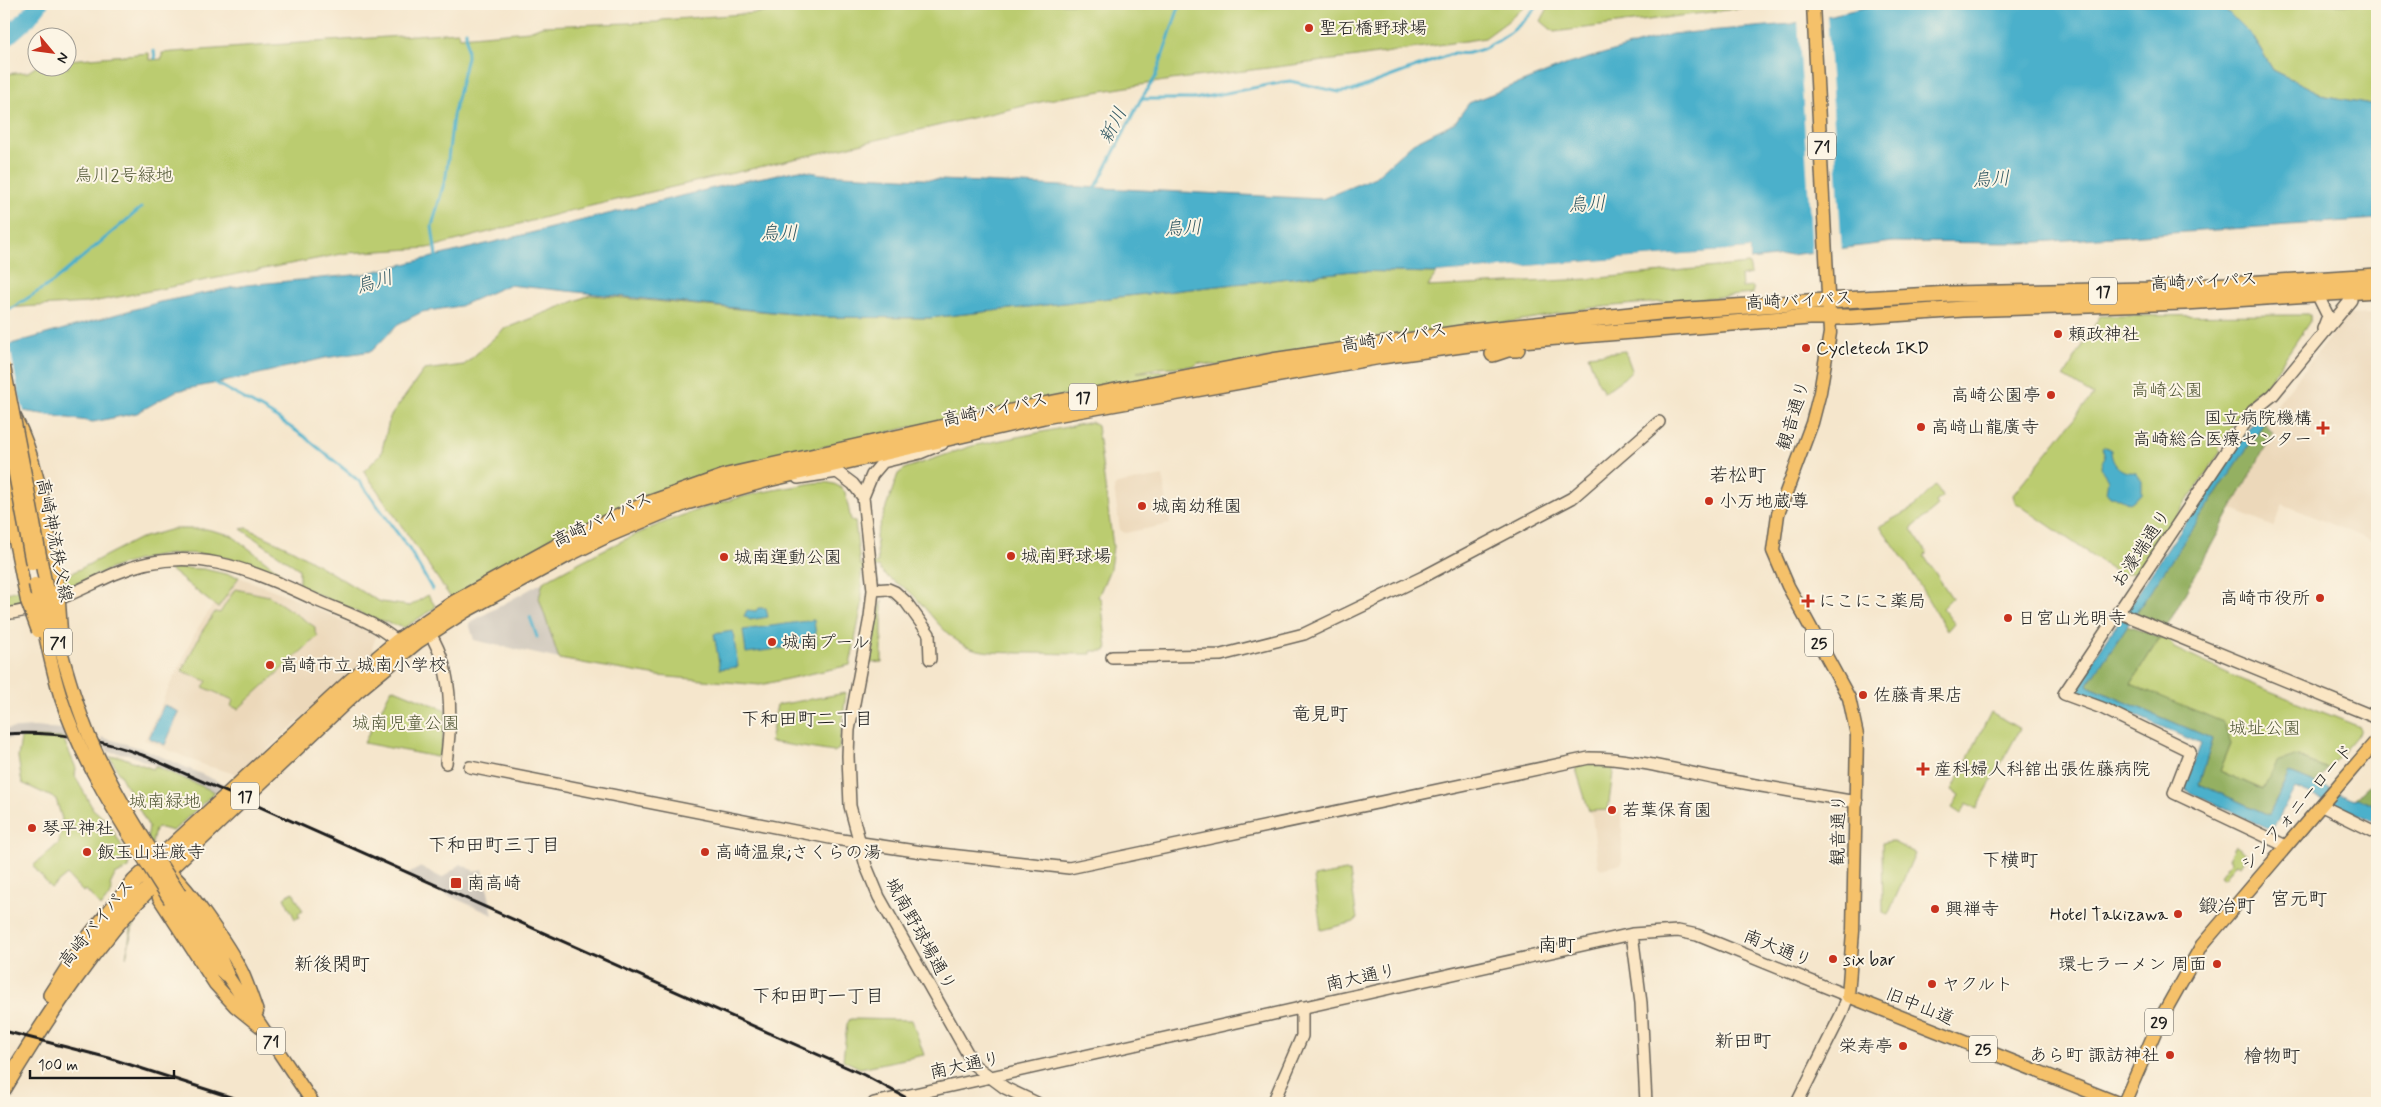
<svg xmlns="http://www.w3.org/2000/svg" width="2381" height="1107" font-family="Mynerve,'Klee One',sans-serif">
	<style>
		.built { fill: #ecd8ba }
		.industrial { fill: #cbc3b8 }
		.green { fill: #bbcc6f; stroke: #6c7446 }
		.forest { fill: #94b062; stroke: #58663f }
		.water { fill: #4cb0cb; stroke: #346674 }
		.pier { fill: #f5e6cc }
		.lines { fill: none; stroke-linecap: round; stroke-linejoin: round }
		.stream { stroke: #4cb0cb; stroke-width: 3 }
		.river { stroke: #4cb0cb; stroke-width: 18 }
		.secondary-casing { stroke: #68635a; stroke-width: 14 }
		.primary-casing { stroke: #68635a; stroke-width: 15 }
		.highway-casing { stroke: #68635a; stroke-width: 18 }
		.secondary { stroke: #fbe6c4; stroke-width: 11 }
		.primary { stroke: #f5c16b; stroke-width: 12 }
		.highway { stroke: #f5c16b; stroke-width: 15 }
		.rail { stroke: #1c1c1c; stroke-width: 3 }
		.primary-bridge-casing { stroke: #68635a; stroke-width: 15; stroke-linecap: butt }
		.primary-bridge { stroke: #f5c16b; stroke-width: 12 }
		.poi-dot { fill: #c8321e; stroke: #fcf5e5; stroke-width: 2 }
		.labels { text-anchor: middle; stroke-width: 4; stroke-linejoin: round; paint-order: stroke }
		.shield { fill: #fcf5e5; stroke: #5f5d58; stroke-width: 1 }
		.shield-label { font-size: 16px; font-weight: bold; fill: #1c1c1c }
		.poi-label { font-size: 18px; fill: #1c1c1c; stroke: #fcf5e5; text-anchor: start }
		.park-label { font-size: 18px; fill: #545a39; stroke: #fcf5e5 }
		.street-label { font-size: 18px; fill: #1c1c1c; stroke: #fcf5e5 }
		.water-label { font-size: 19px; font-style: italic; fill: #2f5762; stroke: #fcf5e5 }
		.neighbourhood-label { font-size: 19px; fill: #1c1c1c; stroke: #fcf5e5 }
	</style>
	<rect width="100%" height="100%" fill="#fcf5e5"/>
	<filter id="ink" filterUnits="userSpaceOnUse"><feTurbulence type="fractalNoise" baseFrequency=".02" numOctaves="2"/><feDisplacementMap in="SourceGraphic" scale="10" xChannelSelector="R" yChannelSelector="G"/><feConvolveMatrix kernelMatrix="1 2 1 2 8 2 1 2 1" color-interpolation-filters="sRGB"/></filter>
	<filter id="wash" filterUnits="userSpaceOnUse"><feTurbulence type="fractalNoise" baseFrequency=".0096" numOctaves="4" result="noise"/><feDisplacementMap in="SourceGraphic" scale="20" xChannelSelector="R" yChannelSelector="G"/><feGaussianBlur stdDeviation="1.12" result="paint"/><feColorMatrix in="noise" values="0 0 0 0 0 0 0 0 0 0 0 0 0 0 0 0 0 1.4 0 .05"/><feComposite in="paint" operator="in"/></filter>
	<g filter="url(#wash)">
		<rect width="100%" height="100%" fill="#f5e6cc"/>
		<path class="built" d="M 2377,314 L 2377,543 L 2283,504 L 2273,527 L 2231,509 L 2273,433 L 2264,423 L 2282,398 L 2347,315 Z
			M 1163,476 L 1170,524 L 1125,533 L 1120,530 L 1114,488 L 1117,484 Z
			M 239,577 L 292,597 L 376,636 L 372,648 L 375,652 L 239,775 L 204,765 L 144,740 L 196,631 L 213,605 L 218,608 Z
			M 1608,807 L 1618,808 L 1622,817 L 1622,864 L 1601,869 L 1598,866 L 1592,816 L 1589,811 L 1608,810 Z"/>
		<path class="industrial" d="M 543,582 L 539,598 L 559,659 L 474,640 L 469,623 Z
			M 35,727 L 63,729 L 66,738 L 35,737 L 4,739 L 4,729 Z
			M 101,737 L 144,749 L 224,784 L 215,792 L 128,754 L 108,752 Z
			M 461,864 L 474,871 L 483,869 L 493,915 L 404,876 L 421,867 L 442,878 Z"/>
		<path class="green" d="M 878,4 L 1527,4 L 1508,21 L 1485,38 L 1357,57 L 1171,80 L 1058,98 L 569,211 L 428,248 L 347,253 L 87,303 L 4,308 L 4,74 L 28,72 L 37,66 L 68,68 L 68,60 L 149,53 L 149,60 L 162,59 L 162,53 L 173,52 L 458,32 L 460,37 L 529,31 L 542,26 L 658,22 L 662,20 Z
			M 1550,4 L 1774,4 L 1554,32 L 1541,21 Z
			M 2217,4 L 2377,4 L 2377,105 L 2326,96 L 2273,70 L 2254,38 L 2229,13 Z
			M 1749,264 L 1751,274 L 1741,276 L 1742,288 L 1753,287 L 1753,294 L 1590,308 L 1529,319 L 1219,366 L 1198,363 L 1195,366 L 1158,368 L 1137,372 L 1188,371 L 911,427 L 806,451 L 649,496 L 616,509 L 451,598 L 364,471 L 381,454 L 390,417 L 424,370 L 464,365 L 504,329 L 590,295 L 823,317 L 929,318 L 1353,271 L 1436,273 L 1428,287 L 1589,279 Z
			M 2310,315 L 2310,321 L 2266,386 L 2253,393 L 2218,448 L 2221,451 L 2139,572 L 2119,574 L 2015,502 L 2013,495 L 2093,395 L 2064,377 L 2100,316 Z
			M 1625,351 L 1632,370 L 1624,378 L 1604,392 L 1597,380 L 1588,355 Z
			M 1092,422 L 1097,426 L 1113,546 L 1110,569 L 1098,597 L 1101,599 L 1107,648 L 1106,651 L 1091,651 L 1091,654 C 1067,654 1041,653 1019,653 C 1000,652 980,654 962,644 C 941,632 928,609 911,593 C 903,585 882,577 879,567 L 861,570 L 862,605 L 850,665 L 760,685 L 658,676 L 559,659 L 539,598 L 543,582 C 622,538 701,500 792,487 C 810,484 832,476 845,492 L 851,520 L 855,521 L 860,565 L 878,563 L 876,536 L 898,474 L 906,468 L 972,446 Z
			M 1936,485 L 1942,497 L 1936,502 L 1938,506 L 1911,529 L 1927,553 L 1924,556 L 1952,598 L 1942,608 L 1954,623 L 1947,631 L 1905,561 L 1880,526 L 1913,508 Z
			M 247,528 L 295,551 L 373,598 L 381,602 L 410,606 L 428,595 L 436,607 L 404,628 L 366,616 L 299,586 L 299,569 L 241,529 Z
			M 173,529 L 206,529 L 231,535 L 281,573 L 281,577 C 220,550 179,546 115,567 C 101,572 87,580 73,585 C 50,593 27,599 4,606 L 4,594 L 74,572 L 138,539 Z
			M 181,568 L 204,569 L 239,577 L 218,608 L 169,569 Z
			M 235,589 L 269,596 L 315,627 L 315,632 L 318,636 L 238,709 L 231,706 L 233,700 L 203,687 L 207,681 L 182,671 L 201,633 L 215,612 L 220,613 Z
			M 882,601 L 882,662 L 870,663 L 880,605 Z
			M 2160,637 L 2169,640 L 2174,648 L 2242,680 L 2360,727 L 2360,732 L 2328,769 L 2296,756 L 2264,790 L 2220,771 L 2231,743 L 2131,684 Z
			M 392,688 L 446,710 L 441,753 L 437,757 L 364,743 Z
			M 846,693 L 839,749 L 834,752 L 770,742 L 777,705 Z
			M 1991,712 L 2020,729 L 1976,809 L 1967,803 L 1961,814 L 1952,808 L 1959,795 L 1952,790 Z
			M 35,737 L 63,738 L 76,768 L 75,776 L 93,809 L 109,823 L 130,861 L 129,868 L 115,875 L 110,885 L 112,892 L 101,907 L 86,890 L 83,892 L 67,875 L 51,888 L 33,866 L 59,843 L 62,819 L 56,799 L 22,783 L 18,757 L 21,738 Z
			M 119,756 L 153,769 L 155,766 L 215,792 L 173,831 L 157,827 L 155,830 L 126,957 L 149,827 L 110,757 Z
			M 1589,762 L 1614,765 L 1608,810 L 1589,811 L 1575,766 Z
			M 1891,841 L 1915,853 L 1888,915 L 1883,912 L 1882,843 Z
			M 2235,846 L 2247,854 L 2240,865 L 2236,863 L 2224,879 L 2220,876 L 2231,861 L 2228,859 Z
			M 1346,871 L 1350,873 L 1357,919 L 1354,922 L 1321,930 L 1314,877 Z
			M 293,892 L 303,911 L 298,914 L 300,917 L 295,919 L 284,897 Z
			M 850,1019 L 912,1020 L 924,1055 L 860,1068 L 843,1060 L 847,1024 Z"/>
		<path class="forest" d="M 2264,423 L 2273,433 L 2166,628 L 2134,615 Z
			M 2127,626 L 2160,637 L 2131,684 L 2223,722 L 2231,743 L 2220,771 L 2263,790 L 2277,762 L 2295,756 L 2328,769 L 2315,783 L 2290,773 L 2269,815 L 2199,784 L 2213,739 L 2090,687 L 2088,684 Z
			M 2369,785 L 2377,790 L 2377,806 L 2359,798 L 2354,799 Z"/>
		<path class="water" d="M 1881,4 L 2217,4 L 2229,13 L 2254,38 L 2273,70 L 2326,96 L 2377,105 L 2377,219 L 2023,243 L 1893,242 L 1750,260 L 1750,249 L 1436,273 L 1353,271 L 929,318 L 823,317 L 508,285 L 460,306 L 422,312 L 398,324 L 372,351 L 325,358 L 238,379 L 176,391 L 137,413 L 93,422 L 4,408 L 4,346 L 160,302 L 246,285 L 364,274 L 738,182 L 800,170 L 821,174 L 1322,199 L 1375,177 L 1413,143 L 1455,122 L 1469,103 L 1568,64 L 1672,34 L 1791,24 Z
			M 2256,418 L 2264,423 L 2088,684 L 2090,687 L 2213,739 L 2199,784 L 2269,815 L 2290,773 L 2354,799 L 2359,798 L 2377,806 L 2377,822 L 2295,788 L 2273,828 L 2268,829 L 2187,791 L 2185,786 L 2201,744 L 2077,690 L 2076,685 Z
			M 2104,446 L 2111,450 C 2111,464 2121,474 2135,472 L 2142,480 L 2142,494 L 2130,503 L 2120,498 L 2110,497 L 2106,492 L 2108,480 C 2103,470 2097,469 2105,458 L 2102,447 Z
			M 758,608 L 766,608 L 768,617 L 750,620 L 744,616 L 747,610 L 756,611 Z
			M 814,620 L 817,644 L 746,653 L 743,630 Z
			M 733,631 L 738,667 L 720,669 L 714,634 Z
			M 164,705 L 179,712 L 165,745 L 149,738 Z"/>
		<path class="pier" d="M 1827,13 L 1842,251 L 1812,255 L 1798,20 Z
			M 1750,249 L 1750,263 L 1747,261 L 1748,252 L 1434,276 L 1436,273 Z
			M 9,341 L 19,396 L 25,414 L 4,410 L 4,343 Z"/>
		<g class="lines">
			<path class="stream" d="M 154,51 L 155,58
				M 1141,99 L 1194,99 L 1290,81 L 1339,92 L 1352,91 L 1454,53 C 1459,53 1465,54 1469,53 C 1495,48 1524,24 1539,4
				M 1094,191 L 1141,99 L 1155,78 L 1180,4
				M 436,256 L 432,226 L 446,176 L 453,116 L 467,57 L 466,31
				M 4,311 L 9,310 L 53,282 L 141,208
				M 214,382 L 271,414 L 305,437 L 360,482 L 409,549 L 432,589
				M 530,617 L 537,637"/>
			<path class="river" d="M 4,39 L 28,18 L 39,4"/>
		</g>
	</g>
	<g filter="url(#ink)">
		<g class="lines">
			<defs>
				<path id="secondary" d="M 2320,300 L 2328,316 L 2323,329
					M 942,444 L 920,453 L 883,462 L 872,475 L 863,497 L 873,590 L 870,617 L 849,730 L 848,756 L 850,806 L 866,866 L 879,897 L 974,1065 L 1005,1088 L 1037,1103
					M 798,478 L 837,472 L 853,484 L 863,497
					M 873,590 L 888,589 L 895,592 L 906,602 L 929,634 L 930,659
					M 2118,612 L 2377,718
					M 4,614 C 43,610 78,590 114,574 C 188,542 248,568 316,600 C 345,613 381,623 402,647
					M 426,628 C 454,666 452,718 446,763
					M 1112,657 L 1221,655 L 1304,634 L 1423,577 L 1572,498 L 1659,422
					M 470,767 L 835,839 L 922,852 L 1069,868 L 1589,758 C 1632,758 1675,770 1717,778 C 1764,787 1810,794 1857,802
					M 2322,806 L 2377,833
					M 2286,846 L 2174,793 L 2190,751 L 2102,708 L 2064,694 L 2253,411 L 2273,395 L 2351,300
					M 1632,934 L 1641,1003 L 1646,1103
					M 874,1103 L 1632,934 L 1678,931 L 1697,935 L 1848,996 L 1841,1015 L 1797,1103
					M 1273,1103 L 1302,1036 L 1302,1007"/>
				<path id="primary" d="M 1813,4 L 1830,333 L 1820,392 L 1812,423 L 1778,514 L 1773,551 L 1788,586 L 1849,698 L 1857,735 L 1853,931 L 1848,996 L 2118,1103
					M 15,417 C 42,469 47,532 58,589
					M 4,471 L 7,501 L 27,601
					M 165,869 C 184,879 231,950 242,972 C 248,985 252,998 257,1012
					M 155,877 L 159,898 L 215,984 L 235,1006 L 261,1027
					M 180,894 L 219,954 L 229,978 L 313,1103
					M 170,900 L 210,960 L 225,975
					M 2124,1103 L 2161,1018 L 2202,945 L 2377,740"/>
				<path id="highway" d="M 1493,354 L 1508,349 L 1517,349
					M 51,995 L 83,945 L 135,881 L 350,682 L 397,642 L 456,602 L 569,540 L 645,505 L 727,476 L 1043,405 L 1272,361 L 1468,332 L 1659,312 L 1808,302 L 1950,294 L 2147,290 L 2377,276
					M 4,1088 C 48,1015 95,943 155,882 L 356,691 L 417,641 L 465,610 L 568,554 L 607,535 L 686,502 L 768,479 L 1044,416 L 1381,356 L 1469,344 L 1809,317 L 1851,317 L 1963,309 L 2185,302 L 2377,290"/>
			</defs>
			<use href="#secondary" class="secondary-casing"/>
			<use href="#primary" class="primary-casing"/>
			<use href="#highway" class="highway-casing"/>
			<use href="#secondary" class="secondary"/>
			<use href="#primary" class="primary"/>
			<use href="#highway" class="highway"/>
			<path class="rail" d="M 4,734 C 55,731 97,738 145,756 L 864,1075 L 916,1103
				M 4,1031 L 109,1058 L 249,1103"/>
			<defs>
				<path id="primary-bridge" d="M 4,367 C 12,408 20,449 28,490 C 43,574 57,656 89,736 C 113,792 146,843 180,894
					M 4,416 L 32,564
					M 35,584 C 42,621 49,659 60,695 C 84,769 129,835 170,900
					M 58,589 L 61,631
					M 27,601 L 38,631"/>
			</defs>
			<use href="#primary-bridge" class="primary-bridge-casing"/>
			<use href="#primary-bridge" class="primary-bridge"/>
		</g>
	</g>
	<g class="poi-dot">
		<circle cx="1309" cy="28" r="5"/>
		<circle cx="2058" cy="334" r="5"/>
		<circle cx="1806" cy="348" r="5"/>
		<circle cx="2051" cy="395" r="5"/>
		<circle cx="1921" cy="427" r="5"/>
		<path d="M2320.5 420.5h5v5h5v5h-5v5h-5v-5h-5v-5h5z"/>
		<circle cx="1709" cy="501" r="5"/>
		<circle cx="1142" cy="506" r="5"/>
		<circle cx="1011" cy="556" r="5"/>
		<circle cx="724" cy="557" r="5"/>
		<circle cx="2320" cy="598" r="5"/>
		<path d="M1805.5 593.5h5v5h5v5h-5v5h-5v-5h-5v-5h5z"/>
		<circle cx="2008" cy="618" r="5"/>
		<circle cx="772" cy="642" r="5"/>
		<circle cx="270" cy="665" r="5"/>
		<circle cx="1863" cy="695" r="5"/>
		<path d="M1920.5 761.5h5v5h5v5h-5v5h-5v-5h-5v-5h5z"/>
		<circle cx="1612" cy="810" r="5"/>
		<circle cx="32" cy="828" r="5"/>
		<circle cx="87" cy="852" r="5"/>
		<circle cx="705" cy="852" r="5"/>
		<rect x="450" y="877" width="12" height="12" rx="2.5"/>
		<circle cx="1935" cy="909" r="5"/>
		<circle cx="2178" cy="914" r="5"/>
		<circle cx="1833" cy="959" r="5"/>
		<circle cx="2217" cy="964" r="5"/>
		<circle cx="1932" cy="984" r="5"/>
		<circle cx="1903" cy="1046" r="5"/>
		<circle cx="2170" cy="1055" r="5"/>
	</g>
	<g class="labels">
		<g class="shield">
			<rect x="1808" y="132.5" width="28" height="27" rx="4"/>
			<rect x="2089" y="277.5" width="28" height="27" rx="4"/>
			<rect x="1069" y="383.5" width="28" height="27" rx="4"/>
			<rect x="44" y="628.5" width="28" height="27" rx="4"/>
			<rect x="1805" y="629.5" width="28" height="27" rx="4"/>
			<rect x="231" y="782.5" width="28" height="27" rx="4"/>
			<rect x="2145" y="1008.5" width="28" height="27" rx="4"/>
			<rect x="257" y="1027.5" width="28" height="27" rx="4"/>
			<rect x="1969" y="1035.5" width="28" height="27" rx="4"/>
		</g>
		<g class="shield-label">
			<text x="1822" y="152">71</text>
			<text x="2103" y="297">17</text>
			<text x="1083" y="403">17</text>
			<text x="58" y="648">71</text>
			<text x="1819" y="649">25</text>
			<text x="245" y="802">17</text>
			<text x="2159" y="1028">29</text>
			<text x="271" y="1047">71</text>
			<text x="1983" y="1055">25</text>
		</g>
		<g class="poi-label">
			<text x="1319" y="34">聖石橋野球場</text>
			<text x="2068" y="340">頼政神社</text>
			<text x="1816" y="354">Cycletech IKD</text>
			<text x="2041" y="401" text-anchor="end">高崎公園亭</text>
			<text x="2312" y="424" text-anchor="end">国立病院機構<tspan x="2312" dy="21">高崎総合医療センター</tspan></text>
			<text x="1931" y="433">高﨑山龍廣寺</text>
			<text x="1719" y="507">小万地蔵尊</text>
			<text x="1152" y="512">城南幼稚園</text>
			<text x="1021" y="562">城南野球場</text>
			<text x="734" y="563">城南運動公園</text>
			<text x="2310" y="604" text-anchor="end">高崎市役所</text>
			<text x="1818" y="607">にこにこ薬局</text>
			<text x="2018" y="624">日宮山光明寺</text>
			<text x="782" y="648">城南プール</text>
			<text x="280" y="671">高崎市立 城南小学校</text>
			<text x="1873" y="701">佐藤青果店</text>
			<text x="1934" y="775">産科婦人科舘出張佐藤病院</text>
			<text x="1622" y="816">若葉保育園</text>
			<text x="42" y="834">琴平神社</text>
			<text x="97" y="858">飯玉山荘厳寺</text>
			<text x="715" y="858">高崎温泉;さくらの湯</text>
			<text x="467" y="889">南高崎</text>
			<text x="1945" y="915">興禅寺</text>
			<text x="2168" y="920" text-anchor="end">Hotel Takizawa</text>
			<text x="1843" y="965">six bar</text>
			<text x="2207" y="970" text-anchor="end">環七ラーメン 周面</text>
			<text x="1942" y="990">ヤクルト</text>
			<text x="1893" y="1052" text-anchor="end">栄寿亭</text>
			<text x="2160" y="1061" text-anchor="end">あら町 諏訪神社</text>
		</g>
		<g class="park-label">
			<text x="124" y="181">烏川2号緑地</text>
			<text x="2167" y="396">高崎公園</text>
			<text x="406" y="729">城南児童公園</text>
			<text x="2265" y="734">城址公園</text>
			<text x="165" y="807">城南緑地</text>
		</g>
		<g class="street-label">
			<text transform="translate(2204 281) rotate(-3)" y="6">高崎バイパス</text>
			<text transform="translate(1799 300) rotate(-3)" y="6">高崎バイパス</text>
			<text transform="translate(1394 337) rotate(-9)" y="6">高崎バイパス</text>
			<text transform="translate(995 409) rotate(-12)" y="6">高崎バイパス</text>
			<text transform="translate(1793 415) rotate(-73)" y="6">観音通り</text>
			<text transform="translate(602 519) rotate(-25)" y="6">高崎バイパス</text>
			<text transform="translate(55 540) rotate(79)" y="6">高崎神流秩父線</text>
			<text transform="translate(2141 548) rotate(-56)" y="6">お濠端通り</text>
			<text transform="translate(2297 807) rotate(-49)" y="6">シンフォニーロード</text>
			<text transform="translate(1838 830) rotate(-89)" y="6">観音通り</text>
			<text transform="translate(96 923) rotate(-51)" y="6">高崎バイパス</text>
			<text transform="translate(921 934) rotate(61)" y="6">城南野球場通り</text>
			<text transform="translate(1778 948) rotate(22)" y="6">南大通り</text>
			<text transform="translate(1361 977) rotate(-12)" y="6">南大通り</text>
			<text transform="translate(1920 1006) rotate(22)" y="6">旧中山道</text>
			<text transform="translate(965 1065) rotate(-12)" y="6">南大通り</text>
		</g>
		<g class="water-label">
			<text transform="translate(1112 125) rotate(-63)" y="7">新川</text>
			<text transform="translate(1991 178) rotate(-3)" y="7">烏川</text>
			<text transform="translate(1587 203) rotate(-3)" y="7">烏川</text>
			<text transform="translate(1183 227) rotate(-3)" y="7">烏川</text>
			<text transform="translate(779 232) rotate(-1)" y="7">烏川</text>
			<text transform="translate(374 281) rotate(-16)" y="7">烏川</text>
		</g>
		<g class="neighbourhood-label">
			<text x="1738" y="481">若松町</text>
			<text x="1320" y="720">竜見町</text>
			<text x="807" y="725">下和田町二丁目</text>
			<text x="494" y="851">下和田町三丁目</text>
			<text x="2010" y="866">下横町</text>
			<text x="2299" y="905">宮元町</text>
			<text x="2227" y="912">鍛冶町</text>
			<text x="1557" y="951">南町</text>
			<text x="332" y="970">新後閑町</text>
			<text x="818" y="1002">下和田町一丁目</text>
			<text x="1743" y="1047">新田町</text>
			<text x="2272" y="1062">檜物町</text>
		</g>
	</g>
	<rect width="2381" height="1107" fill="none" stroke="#fcf5e5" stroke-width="20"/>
	<g transform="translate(52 52) rotate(119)"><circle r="24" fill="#fcf5e5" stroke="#a29e95"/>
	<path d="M0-4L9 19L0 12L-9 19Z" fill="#c8321e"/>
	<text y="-8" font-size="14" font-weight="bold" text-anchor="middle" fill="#1c1c1c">N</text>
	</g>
	<path d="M30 1070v8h144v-8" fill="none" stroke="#1c1c1c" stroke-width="2.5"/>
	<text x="38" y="1070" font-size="15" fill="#1c1c1c" stroke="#fcf5e5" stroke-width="4" paint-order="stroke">100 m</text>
</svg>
